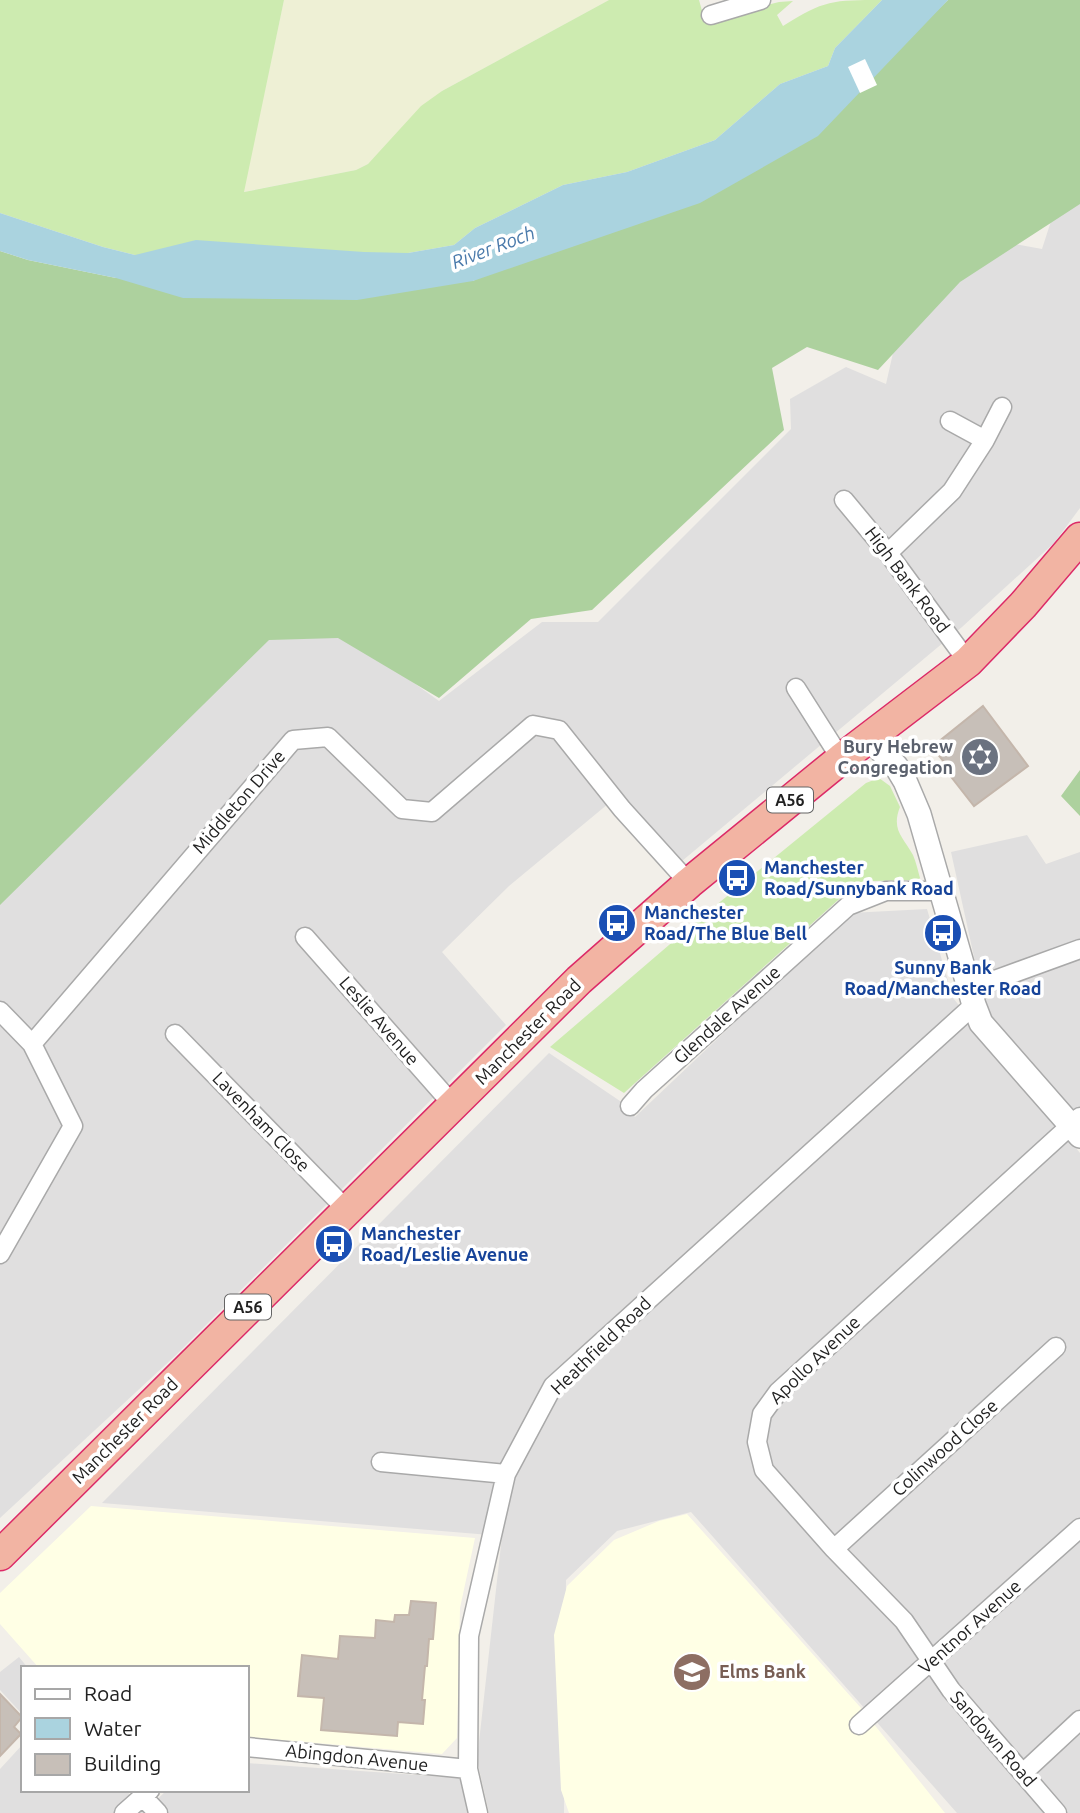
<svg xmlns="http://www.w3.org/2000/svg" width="1080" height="1813" font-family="Ubuntu,sans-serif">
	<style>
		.residential { fill: #e0dfdf }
		.education { fill: #ffffe5 }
		.farmland { fill: #eef0d5 }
		.grass { fill: #cdebb0 }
		.forest { fill: #add19e }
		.water { fill: #aad3df }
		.pier { fill: #fff }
		.building { fill: #c7bfb8; stroke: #c4b6ab; stroke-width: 2 }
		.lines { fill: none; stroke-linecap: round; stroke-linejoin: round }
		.minor-casing { stroke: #a9a9a9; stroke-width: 21 }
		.tertiary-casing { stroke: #a9a9a9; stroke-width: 26 }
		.trunk-casing { stroke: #dc2a67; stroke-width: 33 }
		.minor { stroke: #fff; stroke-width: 18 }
		.tertiary { stroke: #fff; stroke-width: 23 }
		.trunk { stroke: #f2b4a3; stroke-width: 30 }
		.labels { text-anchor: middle; stroke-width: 7; stroke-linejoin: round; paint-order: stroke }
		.shield { fill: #fff; stroke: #646464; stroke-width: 2 }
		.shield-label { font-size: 16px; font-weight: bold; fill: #222 }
		.street-label { font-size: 18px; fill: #222; stroke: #fff }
		.worship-label { font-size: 18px; font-weight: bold; fill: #5b616d; stroke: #fff; text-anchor: end }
		.transit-label { font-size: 18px; font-weight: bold; fill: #164399; stroke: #fff; text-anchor: start }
		.education-label { font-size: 18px; font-weight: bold; fill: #785e54; stroke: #fff; text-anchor: start }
		.water-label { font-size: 19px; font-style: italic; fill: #4a7aab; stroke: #fff }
	</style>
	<rect width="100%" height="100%" fill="#f2efe9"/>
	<path class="residential" d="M 1080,173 L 1080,508 L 1054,543 L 962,627 L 682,861 L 620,794 L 509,886 L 442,952 L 506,1025 L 176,1355 L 0,1518 L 0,883 L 266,590 L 353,639 L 439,701 L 542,622 L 598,622 L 791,429 L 790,399 L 846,367 L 886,384 L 907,291 L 977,237 L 1042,249 L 1061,190 Z
		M 1027,835 L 1046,864 L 1080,852 L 1080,1123 L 987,1016 L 951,852 Z
		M 927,909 L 953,998 L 1080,1153 L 1080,1813 L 957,1813 L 691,1512 L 617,1531 L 566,1580 L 564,1813 L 489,1813 L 477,1760 L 502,1536 L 102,1503 L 549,1053 L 620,1101 L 635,1117 L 850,913 Z
		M 19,1657 L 28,1668 L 23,1668 L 23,1715 L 0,1690 L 0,1672 Z
		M 23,1744 L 23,1790 L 126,1790 L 144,1812 L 167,1790 L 247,1790 L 247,1763 L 460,1778 L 477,1813 L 0,1813 L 0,1769 Z"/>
	<path class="education" d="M 91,1506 L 475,1538 L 460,1608 L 457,1738 L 442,1754 L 247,1737 L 247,1668 L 39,1668 L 0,1624 L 0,1593 Z
		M 687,1514 L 861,1708 L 945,1813 L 569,1813 L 561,1790 L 554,1635 L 567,1586 L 614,1540 L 659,1521 Z"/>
	<path class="farmland" d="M 284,0 L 609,0 L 442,91 L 368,164 L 356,170 L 243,192 Z"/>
	<path class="grass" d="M 0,0 L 284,0 L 244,192 L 356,170 L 368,164 L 421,106 L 442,91 L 609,0 L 699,0 L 704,18 L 712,19 L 779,2 L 793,1 L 777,15 L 783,26 C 824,0 833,0 882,0 L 835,48 L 828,66 L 780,84 L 715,140 L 627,172 L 563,185 L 475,228 L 454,245 L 408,253 L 135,255 L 103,247 L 0,213 Z
		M 879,778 L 890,786 L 900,807 C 891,830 903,837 913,855 C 916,862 918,871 920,878 L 918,880 L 873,881 L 847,892 L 624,1093 L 550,1047 L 704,915 L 866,783 Z"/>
	<path class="forest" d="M 948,0 L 1080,0 L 1080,204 L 960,282 L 878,370 L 807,347 L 772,368 L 784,430 L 592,610 L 531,619 L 439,698 L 338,638 L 269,640 L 0,905 L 0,251 L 28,260 L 116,278 L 473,281 L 924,23 Z
		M 1080,770 L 1080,816 L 1061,796 Z"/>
	<path class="water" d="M 882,0 L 948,0 L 818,136 L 700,203 L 473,281 L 357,300 L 183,298 L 116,278 L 28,260 L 0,251 L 0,213 L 103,247 L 135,255 L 196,240 L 364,252 L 408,253 L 454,245 L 475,228 L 563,185 L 627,172 L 715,140 L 780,84 L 828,66 L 835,48 Z"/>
	<path class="pier" d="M 865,59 L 877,85 L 860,93 L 848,67 Z"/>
	<path class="building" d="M 983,706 L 1028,766 L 974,806 L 945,769 L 948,767 L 932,747 Z
		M 411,1601 L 436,1603 L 433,1639 L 429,1639 L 427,1666 L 425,1666 L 422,1700 L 425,1700 L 423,1724 L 398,1722 L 397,1736 L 321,1730 L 324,1698 L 298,1696 L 302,1655 L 338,1659 L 340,1636 L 375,1638 L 376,1620 L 394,1622 L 395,1615 L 409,1615 Z
		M 0,1694 L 22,1717 L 14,1727 L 21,1734 L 0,1756 Z"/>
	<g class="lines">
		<defs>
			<path id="minor" d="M 711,15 L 761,0
				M 950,421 L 985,440
				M 844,500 L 888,553 L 968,662
				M 888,553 L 952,491 L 985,440 L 1002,407
				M 796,688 L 841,759
				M 305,937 L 454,1106
				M 970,989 L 1080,949
				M 0,1011 L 32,1044 L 73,1126 L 0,1254
				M 175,1034 L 346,1209
				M 32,1044 L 293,740 L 328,737 L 402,809 L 432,812 L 533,725 L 559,730 L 622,809 L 689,883
				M 630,1106 L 644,1090 L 848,906 L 886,891 L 942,891
				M 381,1462 L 506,1474
				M 834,1549 L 1056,1347
				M 859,1725 L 1080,1528
				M 247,1747 L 468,1769
				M 1023,1773 L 1080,1720
				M 143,1797 L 158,1813
				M 124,1813 L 150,1790
				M 478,1813 L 468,1769 L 469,1636 L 506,1474 L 553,1386 L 974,1005
				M 1057,1813 L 951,1690 L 904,1621 L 834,1549 L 764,1470 L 757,1442 L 762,1414 L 778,1392 L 1080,1117"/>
			<path id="tertiary" d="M 869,738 L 896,766 L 905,781 L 919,814 L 974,1005 L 981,1023 L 1080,1136"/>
			<path id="trunk" d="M 0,1555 L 579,980 L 689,883 L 841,759 L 968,662 L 1023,605 L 1080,538"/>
		</defs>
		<use href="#minor" class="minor-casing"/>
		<use href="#tertiary" class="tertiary-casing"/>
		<use href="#trunk" class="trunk-casing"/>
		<use href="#minor" class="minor"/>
		<use href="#tertiary" class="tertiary"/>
		<use href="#trunk" class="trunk"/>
	</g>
	<defs>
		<symbol id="synagogue-disc" viewBox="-11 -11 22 22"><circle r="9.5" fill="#6b7280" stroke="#fff"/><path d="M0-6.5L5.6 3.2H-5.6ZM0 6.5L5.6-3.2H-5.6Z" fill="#fff"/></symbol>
		<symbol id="bus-disc" viewBox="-11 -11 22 22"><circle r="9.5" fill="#1a4fb4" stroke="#fff"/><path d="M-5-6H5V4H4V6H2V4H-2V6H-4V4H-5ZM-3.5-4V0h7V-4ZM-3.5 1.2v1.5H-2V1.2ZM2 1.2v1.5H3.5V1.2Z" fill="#fff"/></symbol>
		<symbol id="school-disc" viewBox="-11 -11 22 22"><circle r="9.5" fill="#8d6e63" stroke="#fff"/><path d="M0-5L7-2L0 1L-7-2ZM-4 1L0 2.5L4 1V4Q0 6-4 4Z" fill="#fff"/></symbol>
	</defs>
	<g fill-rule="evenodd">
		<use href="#synagogue-disc" x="958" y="735" width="44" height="44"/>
		<use href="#bus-disc" x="715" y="856" width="44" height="44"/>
		<use href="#bus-disc" x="595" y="901" width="44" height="44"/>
		<use href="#bus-disc" x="921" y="911" width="44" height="44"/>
		<use href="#bus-disc" x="312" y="1222" width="44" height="44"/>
		<use href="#school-disc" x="670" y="1650" width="44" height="44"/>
	</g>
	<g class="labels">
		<g class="shield">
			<rect x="767" y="787.5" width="46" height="25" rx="5"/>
			<rect x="225" y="1294.5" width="46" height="25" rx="5"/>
		</g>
		<g class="shield-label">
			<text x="790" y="806">A56</text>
			<text x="248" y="1313">A56</text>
		</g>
		<g class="street-label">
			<text transform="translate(907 580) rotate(53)" y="6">High Bank Road</text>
			<text transform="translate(239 802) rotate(-49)" y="6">Middleton Drive</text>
			<text transform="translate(727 1015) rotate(-42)" y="6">Glendale Avenue</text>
			<text transform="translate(379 1021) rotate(49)" y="6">Leslie Avenue</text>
			<text transform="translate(528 1032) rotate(-45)" y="6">Manchester Road</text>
			<text transform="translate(261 1122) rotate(46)" y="6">Lavenham Close</text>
			<text transform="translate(601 1346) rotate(-44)" y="6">Heathfield Road</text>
			<text transform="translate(815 1360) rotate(-44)" y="6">Apollo Avenue</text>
			<text transform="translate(125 1431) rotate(-45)" y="6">Manchester Road</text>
			<text transform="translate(945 1448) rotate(-42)" y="6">Colinwood Close</text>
			<text transform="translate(970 1627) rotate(-42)" y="6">Ventnor Avenue</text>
			<text transform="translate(993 1739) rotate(49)" y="6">Sandown Road</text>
			<text transform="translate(357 1758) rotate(6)" y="6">Abingdon Avenue</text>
		</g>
		<g class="worship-label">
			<text x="953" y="753">Bury Hebrew<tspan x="953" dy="21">Congregation</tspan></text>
		</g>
		<g class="transit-label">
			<text x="764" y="874">Manchester<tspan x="764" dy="21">Road/Sunnybank Road</tspan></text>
			<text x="644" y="919">Manchester<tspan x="644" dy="21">Road/The Blue Bell</tspan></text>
			<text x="943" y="974" text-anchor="middle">Sunny Bank<tspan x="943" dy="21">Road/Manchester Road</tspan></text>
			<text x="361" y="1240">Manchester<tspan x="361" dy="21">Road/Leslie Avenue</tspan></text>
		</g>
		<g class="education-label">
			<text x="719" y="1678">Elms Bank</text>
		</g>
		<g class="water-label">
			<text transform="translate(493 247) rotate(-21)" y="7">River Roch</text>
		</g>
	</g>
	<rect x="21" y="1666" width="228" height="126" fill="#ffffff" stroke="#a7a7a7" stroke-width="2"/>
	<rect x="35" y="1689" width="35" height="10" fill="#ffffff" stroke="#a7a7a7" stroke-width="2"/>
	<text x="84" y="1701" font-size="21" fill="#222222">Road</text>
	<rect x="35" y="1718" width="35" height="21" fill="#aad3df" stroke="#a7a7a7" stroke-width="2"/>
	<text x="84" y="1736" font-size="21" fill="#222222">Water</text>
	<rect x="35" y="1754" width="35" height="21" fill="#c7bfb8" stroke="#a7a7a7" stroke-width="2"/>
	<text x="84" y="1771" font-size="21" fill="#222222">Building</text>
</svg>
